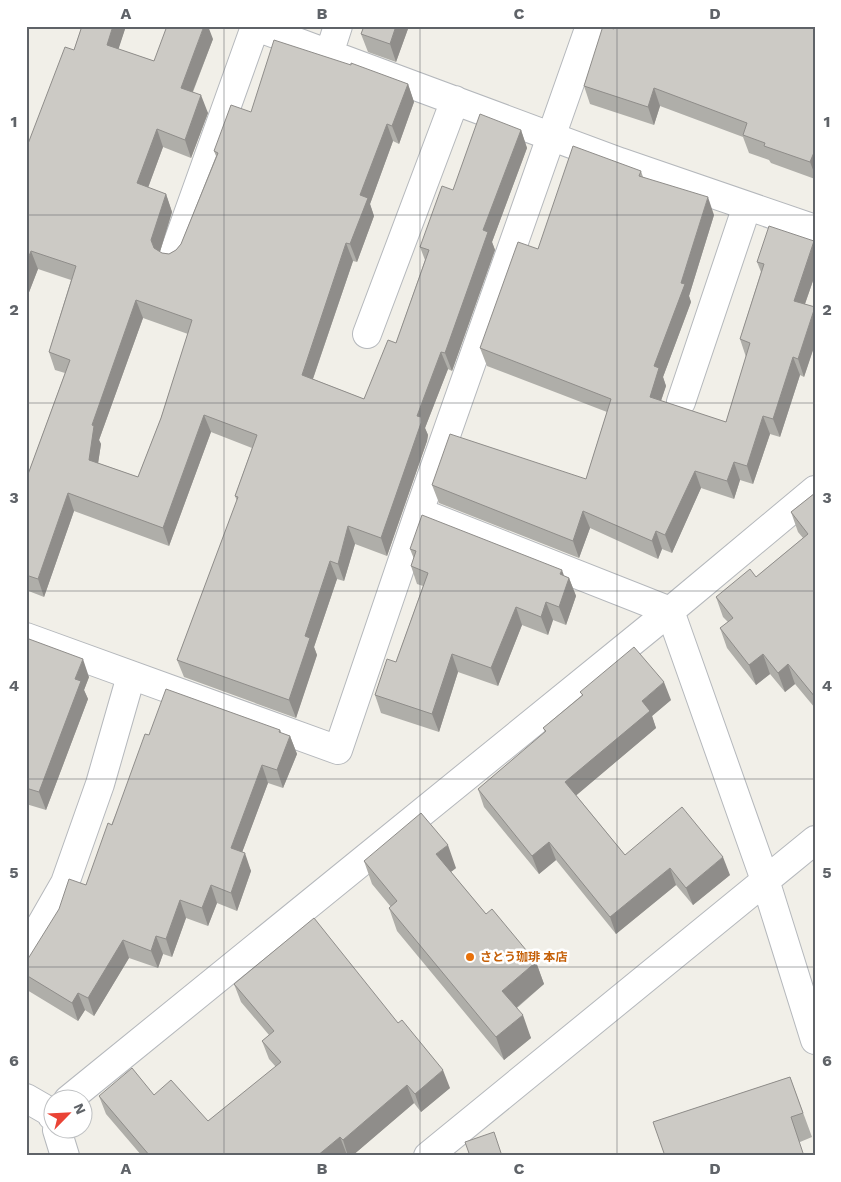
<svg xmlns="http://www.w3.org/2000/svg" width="841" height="1182" font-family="'Work Sans','Noto Sans JP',sans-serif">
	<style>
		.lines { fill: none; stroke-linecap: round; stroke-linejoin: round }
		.street-casing { stroke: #b5b8bc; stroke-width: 30 }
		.street { stroke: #fff; stroke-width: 28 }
		.wall { fill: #afaea9; fill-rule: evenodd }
		.shaded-wall { fill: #8f8d8a }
		.building { fill: #cccac5; stroke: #8f8d8a; fill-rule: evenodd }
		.grid { fill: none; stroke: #5f6368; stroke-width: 1; stroke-opacity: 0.55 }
		.food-dot { fill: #e8710a; stroke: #fff; stroke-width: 2 }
		.labels { text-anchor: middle; stroke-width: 5; stroke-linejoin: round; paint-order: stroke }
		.food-label { font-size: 12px; font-weight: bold; fill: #c56008; stroke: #fff; text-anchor: start }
		.neatline { fill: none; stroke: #5f6368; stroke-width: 2 }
		.grid-label { font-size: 16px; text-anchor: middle; font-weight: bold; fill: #5f6368 }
	</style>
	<rect width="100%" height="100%" fill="#f1efe8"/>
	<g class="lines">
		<defs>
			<path id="street" d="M 254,26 L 620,162 L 815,229
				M 329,54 L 338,26
				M 173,256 L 255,27
				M 367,334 L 455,100
				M 681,402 L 747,206
				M 419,512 L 590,26
				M 26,637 L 338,750 L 419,512 L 670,611 L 765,880 L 815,1040
				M 26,951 L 65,883 L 100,784 L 131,676
				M 26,1098 L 52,1113 L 52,1116
				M 68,1100 L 670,611 L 815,490
				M 57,1130 L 65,1156
				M 428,1156 L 815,840"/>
		</defs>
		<use href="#street" class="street-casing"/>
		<use href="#street" class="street"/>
	</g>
	<path class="wall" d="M 82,26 L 126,26 L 118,49 L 154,61 L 213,39 L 193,92 L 208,113 L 191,158 L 163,147 L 148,188 L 166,194 L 172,212 L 160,252 L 162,253 L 169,254 L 176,250 L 181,244 L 216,156 L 214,151 L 251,112 L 408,84 L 414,102 L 399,144 L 393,141 L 370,204 L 374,216 L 357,262 L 353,261 L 313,379 L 364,399 L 396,343 L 425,260 L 420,247 L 453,190 L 521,130 L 527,148 L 492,242 L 495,250 L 452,371 L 448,369 L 425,428 L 428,435 L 427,441 L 387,556 L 355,544 L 344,581 L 337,579 L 314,647 L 317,655 L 296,718 L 184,677 L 177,660 L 237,501 L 235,496 L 252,448 L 211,432 L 169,546 L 74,511 L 44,597 L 26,590 L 26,477 L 27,477 L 65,373 L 55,370 L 49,352 L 71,280 L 38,269 L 26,300 L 26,149 L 74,50 ZM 143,318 L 188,334 L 161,418 L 138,477 L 98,463 L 101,444 L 99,440 Z
		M 364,26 L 409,26 L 396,62 L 368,52 L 361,34 Z
		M 815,26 L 815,179 L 771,163 L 769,160 L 749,153 L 743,137 L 660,106 L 654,125 L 590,104 L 584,86 L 614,29 Z
		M 641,171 L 643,177 L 714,215 L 689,296 L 691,302 L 663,377 L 666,386 L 661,401 L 726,422 L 746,357 L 740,339 L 761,272 L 757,262 L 814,241 L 815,244 L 815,275 L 805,304 L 815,308 L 815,344 L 804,377 L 800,375 L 780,437 L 770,434 L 753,484 L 740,480 L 734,499 L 701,488 L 672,553 L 662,549 L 658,559 L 590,528 L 579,558 L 439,503 L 432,485 L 586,479 L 607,412 L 487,366 L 480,348 L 538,249 Z
		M 815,493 L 815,708 L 795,684 L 785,692 L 770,674 L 756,685 L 727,648 L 720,628 L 728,622 L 723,617 L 716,597 L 756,577 L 803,538 L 798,532 L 791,512 Z
		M 410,549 L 564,576 L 569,578 L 576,596 L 566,625 L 553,620 L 548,635 L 522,625 L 498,686 L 458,672 L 439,732 L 381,713 L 375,695 L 396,662 L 423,586 L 417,584 L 411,566 L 414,559 Z
		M 26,642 L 89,677 L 84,690 L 88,699 L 46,810 L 26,804 Z
		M 580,692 L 671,700 L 652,716 L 656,728 L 576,795 L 625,855 L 730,875 L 693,905 L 676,885 L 616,934 L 556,860 L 539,874 L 484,807 L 478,789 L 545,732 L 543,728 L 582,695 Z
		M 280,730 L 281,733 L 290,736 L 297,754 L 283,788 L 268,783 L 242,852 L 251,871 L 237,911 L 217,903 L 208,926 L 186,918 L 172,957 L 163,954 L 158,968 L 129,958 L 94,1016 L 85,1010 L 78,1021 L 27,990 L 26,962 L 86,885 L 149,735 Z
		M 364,861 L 456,868 L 451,872 L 486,914 L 536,962 L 544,984 L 517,1008 L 531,1038 L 504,1060 L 397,931 L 389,908 L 391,907 L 372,884 Z
		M 234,984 L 450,1088 L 421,1112 L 414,1103 L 352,1156 L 347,1156 L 347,1155 L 346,1156 L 142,1156 L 106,1114 L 99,1096 L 154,1095 L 208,1121 L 276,1067 L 269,1059 L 262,1041 L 269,1035 L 241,1002 Z
		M 790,1077 L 812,1137 L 800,1142 L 653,1122 Z"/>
	<path class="shaded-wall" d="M 113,26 L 126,26 L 114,63 L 107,45 Z
		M 204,26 L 208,26 L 213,39 L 187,106 L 181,88 Z
		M 396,26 L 409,26 L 396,62 L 390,44 Z
		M 408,84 L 414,102 L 399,144 L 392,126 Z
		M 654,88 L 660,106 L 654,125 L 648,107 Z
		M 201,95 L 208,113 L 191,158 L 185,140 Z
		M 387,124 L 393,141 L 370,204 L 374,216 L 357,262 L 350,244 L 360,195 Z
		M 157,129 L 163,147 L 143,201 L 137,183 Z
		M 521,130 L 527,148 L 492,242 L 495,250 L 452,371 L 445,353 L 483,230 Z
		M 815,150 L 815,175 L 810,162 Z
		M 166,194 L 172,212 L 158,258 L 151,240 Z
		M 708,197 L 714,215 L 689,296 L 691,302 L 663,377 L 666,386 L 656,415 L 650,397 L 654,366 L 681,283 Z
		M 814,241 L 815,244 L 815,275 L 800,318 L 794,301 Z
		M 346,243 L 353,261 L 308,393 L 302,375 Z
		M 31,251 L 38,269 L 26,300 L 26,264 Z
		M 136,300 L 143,318 L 99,440 L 101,444 L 96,477 L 89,460 L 92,425 Z
		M 815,307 L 815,344 L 804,377 L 798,359 Z
		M 441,352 L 448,369 L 425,428 L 428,435 L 427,441 L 387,556 L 381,538 L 417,416 Z
		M 793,357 L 800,375 L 780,437 L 773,419 Z
		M 204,415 L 211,432 L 169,546 L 163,528 Z
		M 763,416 L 770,434 L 753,484 L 747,466 Z
		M 734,462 L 740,480 L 734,499 L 727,481 Z
		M 695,471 L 701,488 L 672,553 L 665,535 Z
		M 68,493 L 74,511 L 44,597 L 38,579 Z
		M 583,511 L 590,528 L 579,558 L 573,541 Z
		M 348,526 L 355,544 L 344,581 L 338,564 Z
		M 656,531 L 662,549 L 658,559 L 652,541 Z
		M 330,561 L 337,579 L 314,647 L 317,655 L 296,718 L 289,700 L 305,636 Z
		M 562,570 L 567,584 L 569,578 L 576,596 L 566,625 L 559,607 L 560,574 Z
		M 546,602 L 553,620 L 548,635 L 541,617 Z
		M 516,607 L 522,625 L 498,686 L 491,668 Z
		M 452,654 L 458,672 L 439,732 L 432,714 Z
		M 763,654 L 770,674 L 756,685 L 749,665 Z
		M 83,659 L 89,677 L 84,690 L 88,699 L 46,810 L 39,792 L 75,679 Z
		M 788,664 L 795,684 L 785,692 L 778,673 Z
		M 664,682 L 671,700 L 652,716 L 656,728 L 572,799 L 565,782 L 642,701 Z
		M 280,730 L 286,747 L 290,736 L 297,754 L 283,788 L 277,770 Z
		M 262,765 L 268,783 L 237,866 L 231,848 Z
		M 549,842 L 556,860 L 539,874 L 532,856 Z
		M 448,845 L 456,868 L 444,877 L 436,854 Z
		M 245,853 L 251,871 L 237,911 L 231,893 Z
		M 723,857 L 730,875 L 693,905 L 686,888 Z
		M 670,868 L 676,885 L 616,934 L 610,917 Z
		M 211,885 L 217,903 L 208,926 L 202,908 Z
		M 180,900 L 186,918 L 172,957 L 166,939 Z
		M 156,936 L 163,954 L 158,968 L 151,951 Z
		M 123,940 L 129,958 L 94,1016 L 88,998 Z
		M 536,962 L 544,984 L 510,1013 L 502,991 Z
		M 78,993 L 85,1010 L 78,1021 L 72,1003 Z
		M 523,1015 L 531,1038 L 504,1060 L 496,1037 Z
		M 443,1070 L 450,1088 L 421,1112 L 415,1094 Z
		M 407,1085 L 414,1103 L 352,1156 L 348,1156 L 343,1140 Z
		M 340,1137 L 347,1155 L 346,1156 L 317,1156 Z"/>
	<path class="building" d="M 82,26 L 113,26 L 107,45 L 154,61 L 167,26 L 204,26 L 181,88 L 201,95 L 185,140 L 157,129 L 137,183 L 166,194 L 151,240 L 154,248 L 162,253 L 169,254 L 176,250 L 181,244 L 218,153 L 214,151 L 231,105 L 251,112 L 274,40 L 351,65 L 351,63 L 408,84 L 392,126 L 387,124 L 360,195 L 368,198 L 350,244 L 346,243 L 302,375 L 364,399 L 388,340 L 396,343 L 429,250 L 420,247 L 442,186 L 453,190 L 480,114 L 521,130 L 483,230 L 488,232 L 445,353 L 441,352 L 417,416 L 421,417 L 421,423 L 381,538 L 348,526 L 338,564 L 330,561 L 305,636 L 310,638 L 289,700 L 177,660 L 238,497 L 235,496 L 257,435 L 204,415 L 163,528 L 68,493 L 38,579 L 26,575 L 26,477 L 27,477 L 70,360 L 49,352 L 76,266 L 31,251 L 26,264 L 26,149 L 65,47 L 74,50 ZM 136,300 L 192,320 L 161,418 L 138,477 L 89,460 L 94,426 L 92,425 Z
		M 364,26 L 396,26 L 390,44 L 361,34 Z
		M 603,26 L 614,29 L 615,26 L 815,26 L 815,150 L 810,162 L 764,146 L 765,143 L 743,135 L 747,123 L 654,88 L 648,107 L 584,86 Z
		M 573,146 L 641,171 L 639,176 L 708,197 L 681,283 L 685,284 L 654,366 L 659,368 L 650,397 L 726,422 L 750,343 L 740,339 L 764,264 L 757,262 L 769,226 L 814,241 L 794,301 L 815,307 L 798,359 L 793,357 L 773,419 L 763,416 L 747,466 L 734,462 L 727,481 L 695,471 L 665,535 L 656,531 L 652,541 L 583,511 L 573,541 L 432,485 L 450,434 L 586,479 L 611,399 L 480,348 L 518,242 L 538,249 Z
		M 815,493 L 815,697 L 788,664 L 778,673 L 763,654 L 749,665 L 720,628 L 733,618 L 716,597 L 750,569 L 756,577 L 808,534 L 791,512 Z
		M 422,515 L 562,570 L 560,574 L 569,578 L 559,607 L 546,602 L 541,617 L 516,607 L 491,668 L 452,654 L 432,714 L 375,695 L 387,659 L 396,662 L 428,573 L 411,566 L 416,551 L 410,549 Z
		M 29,639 L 83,659 L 75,679 L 81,681 L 39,792 L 26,788 L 26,642 L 28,642 Z
		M 634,647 L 664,682 L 642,701 L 650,711 L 565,782 L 625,855 L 682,807 L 723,857 L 686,888 L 670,868 L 610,917 L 549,842 L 532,856 L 478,789 L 546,731 L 543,728 L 583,695 L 580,692 Z
		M 166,689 L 280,730 L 279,732 L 290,736 L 277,770 L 262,765 L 231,848 L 245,853 L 231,893 L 211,885 L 202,908 L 180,900 L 166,939 L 156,936 L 151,951 L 123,940 L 88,998 L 78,993 L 72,1003 L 26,975 L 26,962 L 59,909 L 69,879 L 86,885 L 108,823 L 112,825 L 145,734 L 149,735 Z
		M 421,813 L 448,845 L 436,854 L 486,914 L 492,909 L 536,962 L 502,991 L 523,1015 L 496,1037 L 389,908 L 397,901 L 364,861 Z
		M 314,918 L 398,1023 L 402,1020 L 443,1070 L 415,1094 L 407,1085 L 343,1140 L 340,1137 L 317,1156 L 150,1156 L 99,1096 L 132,1068 L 154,1095 L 171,1080 L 208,1121 L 281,1062 L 262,1041 L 274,1031 L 234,984 Z
		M 790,1077 L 803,1113 L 791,1117 L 804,1156 L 665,1156 L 653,1122 Z
		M 494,1132 L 502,1156 L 470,1156 L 465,1142 Z"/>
	<path class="grid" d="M 224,26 L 224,1156M 420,26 L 420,1156M 617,26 L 617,1156M 26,215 L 815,215M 26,403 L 815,403M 26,591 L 815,591M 26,779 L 815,779M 26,967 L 815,967"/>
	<circle class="food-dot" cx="470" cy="957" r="5"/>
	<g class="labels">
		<g class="food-label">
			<text x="480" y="961">さとう珈琲 本店</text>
		</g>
	</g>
	<rect width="841" height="1182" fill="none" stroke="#ffffff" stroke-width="55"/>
	<g transform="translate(68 1114) rotate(66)"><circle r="24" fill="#ffffff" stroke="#bfc1c3"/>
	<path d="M0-4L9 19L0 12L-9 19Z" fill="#ea4335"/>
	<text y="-8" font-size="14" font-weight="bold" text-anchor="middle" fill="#5f6368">N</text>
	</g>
	<rect x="28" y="28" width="786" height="1126" class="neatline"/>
	<g class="grid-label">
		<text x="126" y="19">A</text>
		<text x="322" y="19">B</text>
		<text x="519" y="19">C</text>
		<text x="715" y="19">D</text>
		<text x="14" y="127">1</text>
		<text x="827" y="127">1</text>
		<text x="14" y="315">2</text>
		<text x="827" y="315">2</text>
		<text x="14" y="503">3</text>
		<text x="827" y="503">3</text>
		<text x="14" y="691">4</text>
		<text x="827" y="691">4</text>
		<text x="14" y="878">5</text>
		<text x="827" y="878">5</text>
		<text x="14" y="1066">6</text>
		<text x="827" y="1066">6</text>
		<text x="126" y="1174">A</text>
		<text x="322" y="1174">B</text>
		<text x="519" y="1174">C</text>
		<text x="715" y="1174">D</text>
	</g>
</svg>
